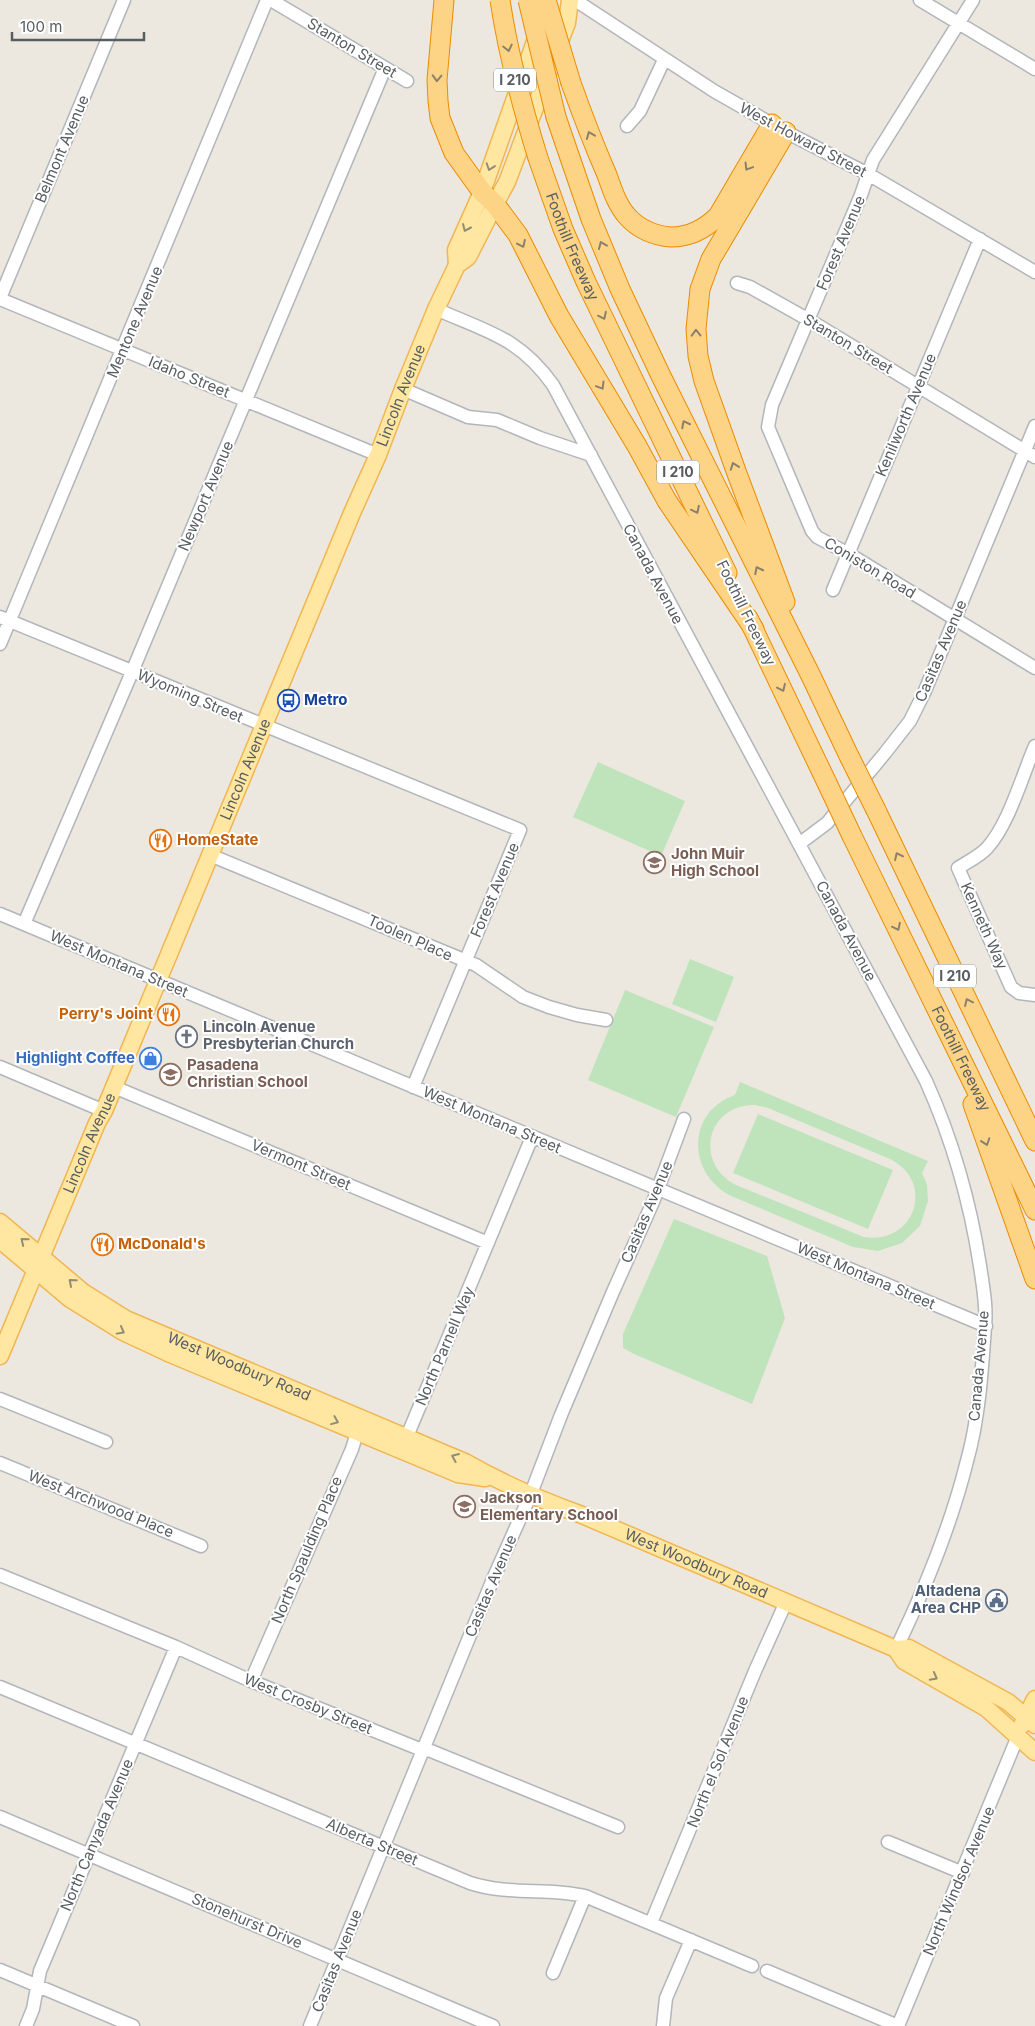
<svg xmlns="http://www.w3.org/2000/svg" width="1035" height="2026" font-family="Inter,sans-serif">
	<style>
		.green { fill: #bfe4bb; fill-rule: evenodd }
		.lines { fill: none; stroke-linecap: round; stroke-linejoin: round }
		.minor-casing { stroke: #b2b6bb; stroke-width: 15 }
		.major-casing { stroke: #f1b653; stroke-width: 19 }
		.highway-casing { stroke: #eb8c00; stroke-width: 21 }
		.minor { stroke: #fff; stroke-width: 12 }
		.major { stroke: #ffe7a1; stroke-width: 16 }
		.highway { stroke: #fdd385; stroke-width: 19 }
		.highway-bridge-casing { stroke: #eb8c00; stroke-width: 21; stroke-linecap: butt }
		.highway-bridge { stroke: #fdd385; stroke-width: 19 }
		.oneway { stroke: #8a806c }
		.oneway2 { stroke: #928d77 }
		.labels { text-anchor: middle; stroke-width: 4; stroke-linejoin: round; paint-order: stroke }
		.shield { fill: #fff; stroke: #8a8e90; stroke-width: 1 }
		.shield-label { font-size: 14px; font-weight: bold; fill: #585d61 }
		.street-label { font-size: 15px; fill: #585d61; stroke: #fff }
		.transit-label { font-size: 15px; font-weight: bold; fill: #164399; stroke: #fff; text-anchor: start }
		.food-label { font-size: 15px; font-weight: bold; fill: #c56008; stroke: #fff; text-anchor: start }
		.education-label { font-size: 15px; font-weight: bold; fill: #785e54; stroke: #fff; text-anchor: start }
		.worship-label { font-size: 15px; font-weight: bold; fill: #5b616d; stroke: #fff; text-anchor: start }
		.shop-label { font-size: 15px; font-weight: bold; fill: #366cbe; stroke: #fff; text-anchor: end }
		.service-label { font-size: 15px; font-weight: bold; fill: #4e5e75; stroke: #fff; text-anchor: end }
	</style>
	<rect width="100%" height="100%" fill="#ece8df"/>
	<path class="green" d="M 598,762 L 685,801 L 661,856 L 573,817 Z
		M 690,959 L 734,977 L 716,1022 L 672,1004 Z
		M 625,990 L 714,1027 L 676,1117 L 588,1080 Z
		M 740,1082 L 928,1161 L 922,1173 L 927,1184 L 928,1201 L 920,1226 L 902,1243 L 878,1251 L 853,1247 L 731,1196 C 687,1174 686,1112 735,1095 ZM 755,1105 L 768,1108 L 890,1159 C 936,1182 915,1245 864,1237 L 736,1185 C 693,1163 707,1104 755,1105 Z
		M 758,1114 L 893,1170 L 868,1229 L 733,1173 Z
		M 674,1219 L 767,1256 L 785,1318 L 752,1404 L 634,1354 L 623,1348 L 623,1334 Z"/>
	<g class="lines">
		<defs>
			<path id="minor" d="M 271,0 L 407,81
				M 575,0 L 714,91 L 786,132 L 868,174 L 1035,272
				M 920,0 L 1035,69
				M 973,0 L 873,160 L 861,195 L 772,405 L 768,427 L 812,531 L 817,537 L 849,554 L 1035,668
				M 627,126 L 640,111 L 664,60
				M 737,283 L 750,287 L 809,320 L 1035,457
				M 0,298 L 124,0
				M 0,299 L 378,455
				M 436,309 C 487,332 519,337 553,385 L 926,1081 C 953,1141 970,1201 980,1266 C 983,1286 987,1307 985,1326 C 982,1371 979,1418 967,1461 C 951,1525 925,1589 896,1649
				M 403,389 L 468,417 L 497,420 L 540,438 L 591,455
				M 833,590 L 980,239
				M 0,617 L 520,830 L 413,1087
				M 0,644 L 267,0
				M 1035,746 C 1022,776 1009,824 987,848 C 980,856 967,862 958,868 L 1011,987 L 1019,993 L 1035,995
				M 799,844 L 827,823 L 885,753 L 910,721 L 924,693 L 1035,426
				M 210,855 L 476,965 L 523,997 L 549,1007 L 577,1015 L 606,1020
				M 0,914 L 986,1326
				M 24,924 L 132,672 L 385,68
				M 0,1067 L 104,1111
				M 114,1087 L 488,1243
				M 0,1399 L 106,1442
				M 403,1446 L 532,1137
				M 0,1463 L 201,1546
				M 0,1575 L 176,1647 L 251,1681 L 417,1748 L 431,1751 L 618,1827
				M 251,1681 L 352,1449 L 360,1423
				M 0,1687 L 470,1883 C 511,1896 546,1887 585,1896 L 752,1966
				M 0,1817 L 493,2026
				M 888,1842 L 963,1873
				M 651,1923 L 755,1671 L 786,1602
				M 0,1970 L 133,2026
				M 767,1971 L 898,2026
				M 553,1973 L 585,1896
				M 26,2026 L 33,2009 L 40,1971 L 176,1647
				M 310,2026 L 493,1579 L 530,1496 L 561,1415 L 612,1294 L 653,1202 L 684,1119
				M 663,2026 L 666,1998 L 691,1940
				M 898,2026 L 1018,1736"/>
			<g id="major">
				<path d="M 457,265 L 456,250 L 482,192 L 538,33"/>
				<path id="s1" d="M 0,1222 L 83,1292 L 126,1319 L 465,1462 C 503,1484 541,1500 582,1515 L 896,1649 L 909,1648 L 1008,1702 L 1035,1725"/>
				<path d="M 0,1240 L 70,1299 L 123,1332 L 168,1353 L 458,1474 L 485,1478"/>
				<path id="s2" d="M 0,1356 L 97,1123 L 104,1111 L 352,513 L 378,455 L 403,389 L 436,309 L 457,265 L 468,257 L 495,204 L 507,182 L 567,23 L 570,0"/>
				<path d="M 896,1649 L 904,1661 L 986,1708 L 1035,1752"/>
				<path d="M 1022,1725 L 1035,1699"/>
			</g>
			<g id="highway">
				<path d="M 444,0 L 437,80 L 438,101 L 440,118 L 454,153 L 482,192 L 495,204 L 518,235 L 559,316 L 637,446 L 667,501 L 754,629"/>
				<path d="M 571,83 C 582,114 594,145 607,175 C 612,189 617,205 627,216 C 638,229 655,236 671,237 C 690,237 705,229 718,216 L 772,124"/>
				<path d="M 556,117 L 591,219 L 620,289 L 661,376 L 811,676 L 849,756"/>
				<path id="s3" d="M 538,158 L 563,229 L 586,282 L 727,573"/>
				<path d="M 785,602 L 736,471 L 704,381 L 698,356 L 696,329 L 700,289 L 711,259 L 786,132"/>
				<path d="M 748,618 L 827,783"/>
				<path d="M 876,810 L 1035,1141"/>
				<path id="s4" d="M 852,836 L 1035,1210"/>
				<path d="M 973,1104 L 1035,1279"/>
			</g>
		</defs>
		<use href="#minor" class="minor-casing"/>
		<use href="#major" class="major-casing"/>
		<use href="#highway" class="highway-casing"/>
		<use href="#minor" class="minor"/>
		<use href="#major" class="major"/>
		<use href="#highway" class="highway"/>
		<defs>
			<path id="highway-bridge" d="M 500,0 C 508,54 522,106 538,158
				M 528,0 L 556,117
				M 546,0 L 571,83
				M 849,756 L 876,810
				M 827,783 L 852,836"/>
		</defs>
		<use href="#highway-bridge" class="highway-bridge-casing"/>
		<use href="#highway-bridge" class="highway-bridge"/>
	</g>
	<defs><path id="oneway-chevron" d="M-2-3.5L2.5 0L-2 3.5" fill="none" stroke-width="1.6" stroke-linecap="round" stroke-linejoin="round" transform="scale(1.25)"/></defs>
	<g class="oneway">
		<use href="#oneway-chevron" transform="translate(508 48) rotate(77)"/>
		<use href="#oneway-chevron" transform="translate(437 78) rotate(92)"/>
		<use href="#oneway-chevron" transform="translate(590 135) rotate(-112)"/>
		<use href="#oneway-chevron" transform="translate(748 167) rotate(121)"/>
		<use href="#oneway-chevron" transform="translate(522 244) rotate(65)"/>
		<use href="#oneway-chevron" transform="translate(602 245) rotate(-113)"/>
		<use href="#oneway-chevron" transform="translate(603 316) rotate(64)"/>
		<use href="#oneway-chevron" transform="translate(696 333) rotate(-91)"/>
		<use href="#oneway-chevron" transform="translate(601 386) rotate(59)"/>
		<use href="#oneway-chevron" transform="translate(685 424) rotate(-117)"/>
		<use href="#oneway-chevron" transform="translate(734 466) rotate(-110)"/>
		<use href="#oneway-chevron" transform="translate(696 510) rotate(64)"/>
		<use href="#oneway-chevron" transform="translate(758 570) rotate(-117)"/>
		<use href="#oneway-chevron" transform="translate(782 688) rotate(65)"/>
		<use href="#oneway-chevron" transform="translate(898 856) rotate(-115)"/>
		<use href="#oneway-chevron" transform="translate(897 927) rotate(64)"/>
		<use href="#oneway-chevron" transform="translate(968 1002) rotate(-115)"/>
		<use href="#oneway-chevron" transform="translate(986 1142) rotate(71)"/>
	</g>
	<g class="oneway2">
		<use href="#oneway-chevron" transform="translate(490 167) rotate(109)"/>
		<use href="#oneway-chevron" transform="translate(466 228) rotate(114)"/>
		<use href="#oneway-chevron" transform="translate(24 1241) rotate(-141)"/>
		<use href="#oneway-chevron" transform="translate(72 1282) rotate(-139)"/>
		<use href="#oneway-chevron" transform="translate(121 1331) rotate(29)"/>
		<use href="#oneway-chevron" transform="translate(335 1421) rotate(22)"/>
		<use href="#oneway-chevron" transform="translate(455 1457) rotate(-157)"/>
		<use href="#oneway-chevron" transform="translate(934 1677) rotate(28)"/>
	</g>
	<defs>
		<symbol id="bus-ring" viewBox="-11 -11 22 22"><circle r="9.5" fill="#fff" stroke="#1a4fb4" stroke-width="1.5"/><path d="M-5-6H5V4H4V6H2V4H-2V6H-4V4H-5ZM-3.5-4V0h7V-4ZM-3.5 1.2v1.5H-2V1.2ZM2 1.2v1.5H3.5V1.2Z" fill="#1a4fb4"/></symbol>
		<symbol id="restaurant-ring" viewBox="-11 -11 22 22"><circle r="9.5" fill="#fff" stroke="#e8710a" stroke-width="1.5"/><path d="M-5-6h1v4h1v-4h1v4h1v-4h1v5L-1.5 .5V6h-2V.5L-5-1ZM5-6V6H3V1.5H1.5Q1.5-4 5-6Z" fill="#e8710a"/></symbol>
		<symbol id="school-ring" viewBox="-11 -11 22 22"><circle r="9.5" fill="#fff" stroke="#8d6e63" stroke-width="1.5"/><path d="M0-5L7-2L0 1L-7-2ZM-4 1L0 2.5L4 1V4Q0 6-4 4Z" fill="#8d6e63"/></symbol>
		<symbol id="church-ring" viewBox="-11 -11 22 22"><circle r="9.5" fill="#fff" stroke="#6b7280" stroke-width="1.5"/><path d="M-1.2-6h2.4v3.5h3.3v2.4h-3.3V6h-2.4V-.1h-3.3v-2.4h3.3Z" fill="#6b7280"/></symbol>
		<symbol id="shop-ring" viewBox="-11 -11 22 22"><circle r="9.5" fill="#fff" stroke="#3f7fe0" stroke-width="1.5"/><path d="M-5-2.5h2.3a2.7 3.5 0 0 1 5.4 0H5L5.5 6h-11ZM-1.5-2.5h3a1.5 2.3 0 0 0-3 0Z" fill="#3f7fe0"/></symbol>
		<symbol id="civic-ring" viewBox="-11 -11 22 22"><circle r="9.5" fill="#fff" stroke="#5c6f8a" stroke-width="1.5"/><path d="M-.6-6.5H3V-4.5H.6V-3L4-1V1h2V6H-6V1h2V-1L-.6-3ZM-1.2 2.5V6h2.4V2.5Z" fill="#5c6f8a"/></symbol>
	</defs>
	<g fill-rule="evenodd">
		<use href="#bus-ring" x="276" y="688" width="25" height="25"/>
		<use href="#restaurant-ring" x="148" y="828" width="25" height="25"/>
		<use href="#school-ring" x="642" y="850" width="25" height="25"/>
		<use href="#restaurant-ring" x="156" y="1002" width="25" height="25"/>
		<use href="#church-ring" x="174" y="1024" width="25" height="25"/>
		<use href="#shop-ring" x="138" y="1046" width="25" height="25"/>
		<use href="#school-ring" x="158" y="1062" width="25" height="25"/>
		<use href="#restaurant-ring" x="90" y="1232" width="25" height="25"/>
		<use href="#school-ring" x="452" y="1494" width="25" height="25"/>
		<use href="#civic-ring" x="984" y="1588" width="25" height="25"/>
	</g>
	<g class="labels">
		<g class="shield">
			<rect x="494" y="68.5" width="42" height="23" rx="4"/>
			<rect x="657" y="460.5" width="42" height="23" rx="4"/>
			<rect x="934" y="964.5" width="42" height="23" rx="4"/>
		</g>
		<g class="shield-label">
			<text x="515" y="85">I 210</text>
			<text x="678" y="477">I 210</text>
			<text x="955" y="981">I 210</text>
		</g>
		<g class="street-label">
			<text transform="translate(352 48) rotate(31)" y="5">Stanton Street</text>
			<text transform="translate(803 140) rotate(28)" y="5">West Howard Street</text>
			<text transform="translate(62 149) rotate(-67)" y="5">Belmont Avenue</text>
			<text transform="translate(841 243) rotate(-67)" y="5">Forest Avenue</text>
			<text dy="5" stroke="none"><textPath href="#s3" startOffset="95">Foothill Freeway</textPath></text>
			<text transform="translate(135 322) rotate(-67)" y="5">Mentone Avenue</text>
			<text transform="translate(848 344) rotate(31)" y="5">Stanton Street</text>
			<text transform="translate(189 377) rotate(22)" y="5">Idaho Street</text>
			<text dy="5" stroke="none"><textPath href="#s2" startOffset="1041">Lincoln Avenue</textPath></text>
			<text transform="translate(906 415) rotate(-67)" y="5">Kenilworth Avenue</text>
			<text transform="translate(206 496) rotate(-67)" y="5">Newport Avenue</text>
			<text transform="translate(870 568) rotate(31)" y="5">Coniston Road</text>
			<text transform="translate(653 574) rotate(62)" y="5">Canada Avenue</text>
			<text transform="translate(746 613) rotate(64)" y="5">Foothill Freeway</text>
			<text transform="translate(941 651) rotate(-67)" y="5">Casitas Avenue</text>
			<text transform="translate(190 696) rotate(23)" y="5">Wyoming Street</text>
			<text dy="5" stroke="none"><textPath href="#s2" startOffset="636">Lincoln Avenue</textPath></text>
			<text transform="translate(495 890) rotate(-67)" y="5">Forest Avenue</text>
			<text transform="translate(984 926) rotate(66)" y="5">Kenneth Way</text>
			<text transform="translate(846 931) rotate(62)" y="5">Canada Avenue</text>
			<text transform="translate(410 938) rotate(24)" y="5">Toolen Place</text>
			<text transform="translate(119 964) rotate(23)" y="5">West Montana Street</text>
			<text dy="5" stroke="none"><textPath href="#s4" startOffset="248">Foothill Freeway</textPath></text>
			<text transform="translate(492 1120) rotate(23)" y="5">West Montana Street</text>
			<text dy="5" stroke="none"><textPath href="#s2" startOffset="231">Lincoln Avenue</textPath></text>
			<text transform="translate(301 1165) rotate(23)" y="5">Vermont Street</text>
			<text transform="translate(647 1212) rotate(-67)" y="5">Casitas Avenue</text>
			<text transform="translate(866 1276) rotate(23)" y="5">West Montana Street</text>
			<text transform="translate(445 1346) rotate(-67)" y="5">North Parnell Way</text>
			<text transform="translate(979 1366) rotate(-85)" y="5">Canada Avenue</text>
			<text dy="5" stroke="none"><textPath href="#s1" startOffset="282">West Woodbury Road</textPath></text>
			<text transform="translate(101 1504) rotate(22)" y="5">West Archwood Place</text>
			<text transform="translate(307 1550) rotate(-67)" y="5">North Spaulding Place</text>
			<text dy="5" stroke="none"><textPath href="#s1" startOffset="780">West Woodbury Road</textPath></text>
			<text transform="translate(491 1586) rotate(-67)" y="5">Casitas Avenue</text>
			<text transform="translate(308 1704) rotate(22)" y="5">West Crosby Street</text>
			<text transform="translate(718 1762) rotate(-68)" y="5">North el Sol Avenue</text>
			<text transform="translate(97 1835) rotate(-67)" y="5">North Canyada Avenue</text>
			<text transform="translate(372 1842) rotate(23)" y="5">Alberta Street</text>
			<text transform="translate(959 1881) rotate(-67)" y="5">North Windsor Avenue</text>
			<text transform="translate(247 1921) rotate(23)" y="5">Stonehurst Drive</text>
			<text transform="translate(337 1961) rotate(-68)" y="5">Casitas Avenue</text>
		</g>
		<g class="transit-label">
			<text x="304" y="705">Metro</text>
		</g>
		<g class="food-label">
			<text x="177" y="845">HomeState</text>
			<text x="153" y="1019" text-anchor="end">Perry's Joint</text>
			<text x="118" y="1249">McDonald's</text>
		</g>
		<g class="education-label">
			<text x="671" y="859">John Muir<tspan x="671" dy="17">High School</tspan></text>
			<text x="187" y="1070">Pasadena<tspan x="187" dy="17">Christian School</tspan></text>
			<text x="480" y="1503">Jackson<tspan x="480" dy="17">Elementary School</tspan></text>
		</g>
		<g class="worship-label">
			<text x="203" y="1032">Lincoln Avenue<tspan x="203" dy="17">Presbyterian Church</tspan></text>
		</g>
		<g class="shop-label">
			<text x="135" y="1063">Highlight Coffee</text>
		</g>
		<g class="service-label">
			<text x="981" y="1596">Altadena<tspan x="981" dy="17">Area CHP</tspan></text>
		</g>
	</g>
	<path d="M12 32v8h132v-8" fill="none" stroke="#585d61" stroke-width="2.5"/>
	<text x="20" y="32" font-size="15" fill="#585d61" stroke="#ffffff" stroke-width="4" paint-order="stroke">100 m</text>
</svg>
